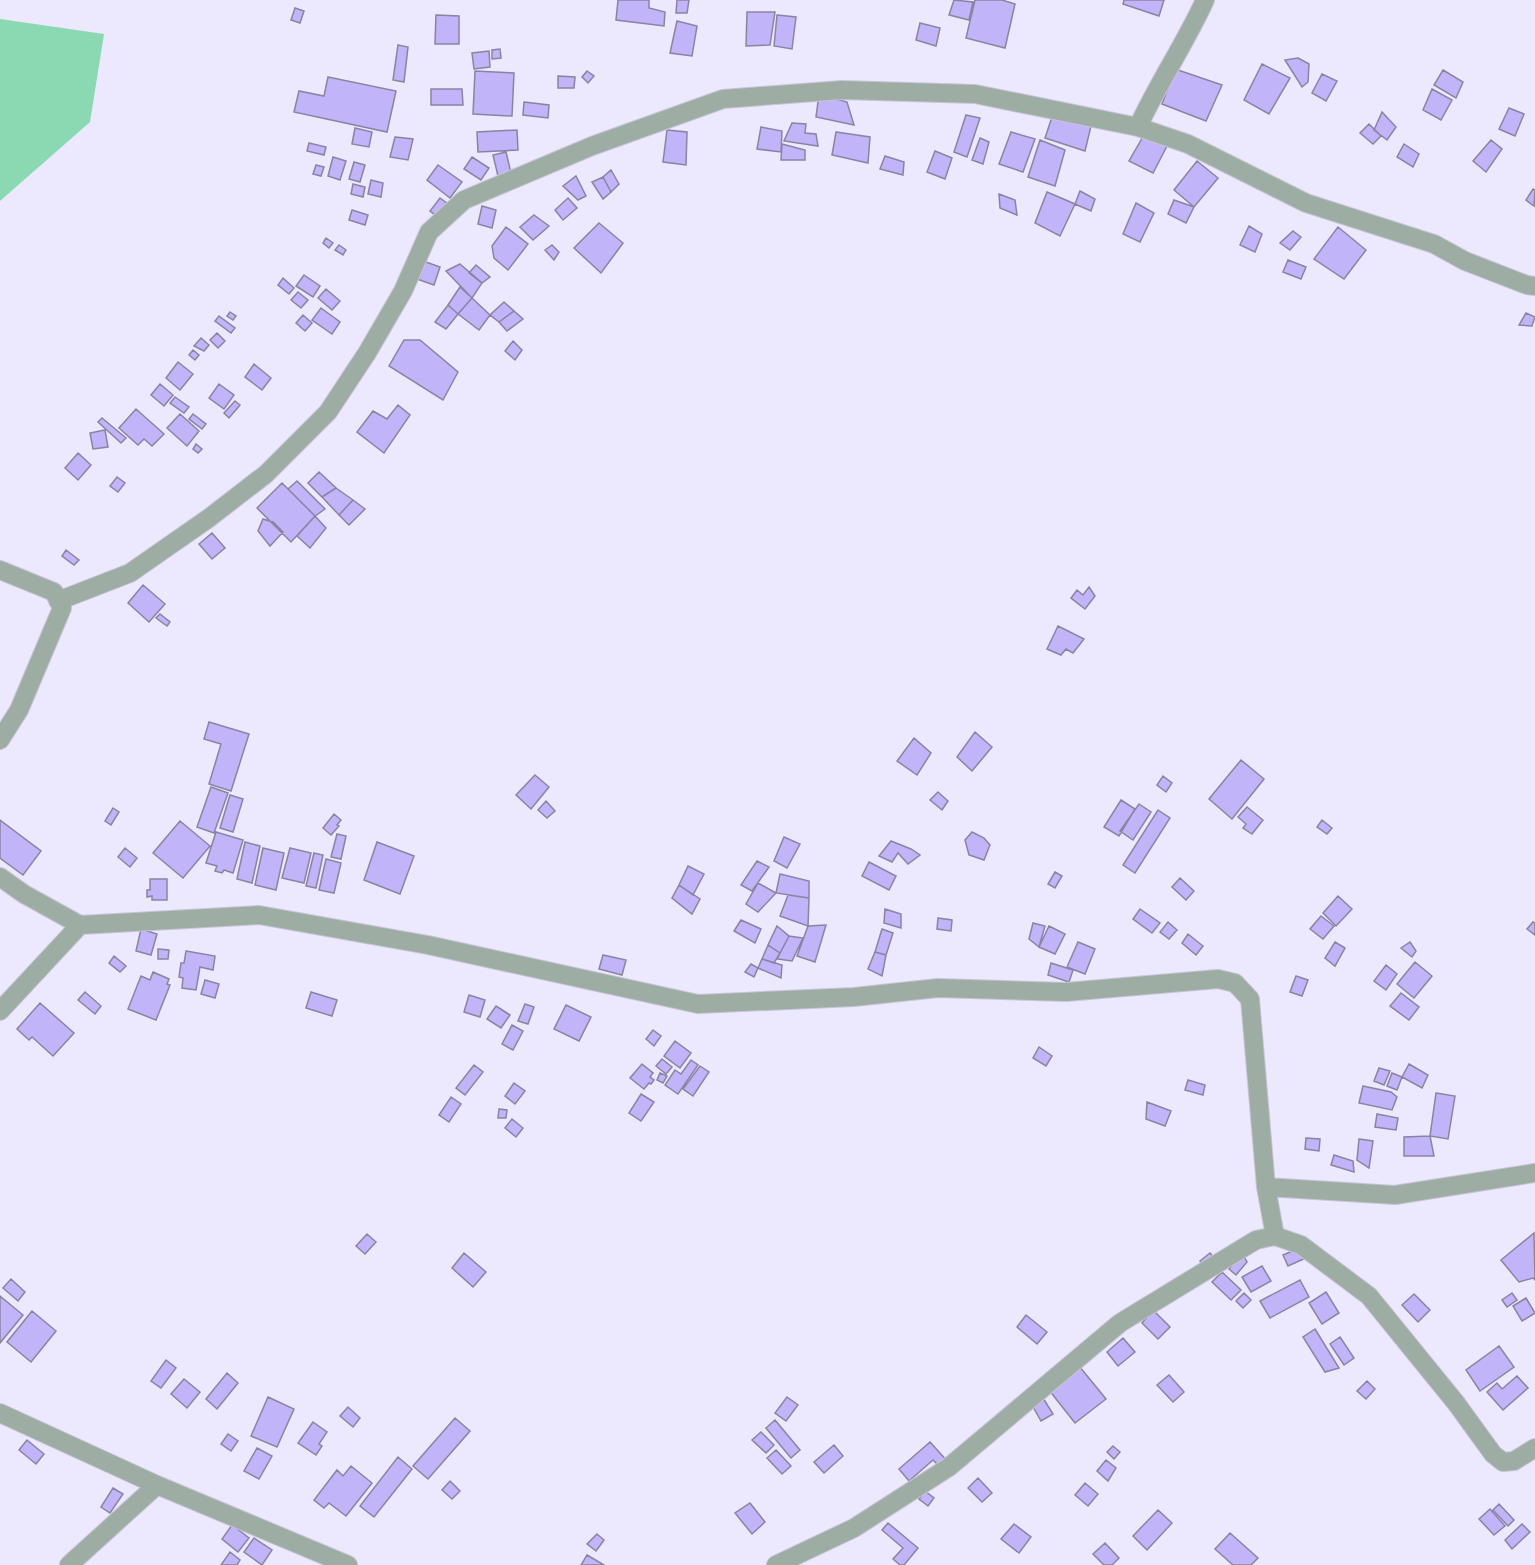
<svg xmlns="http://www.w3.org/2000/svg" width="1535" height="1565" font-family="Karla,sans-serif">
	<style>
		.green { fill: #8bd9b2 }
		.building { fill: #c1b4f8; stroke: #8a84a3; stroke-width: 1.5 }
		.lines { fill: none; stroke-linecap: round; stroke-linejoin: round }
		.minor-casing { stroke: #c7c4d7; stroke-width: 20 }
		.minor { stroke: #9eada4; stroke-width: 18 }
	</style>
	<rect width="100%" height="100%" fill="#ece8fd"/>
	<path class="green" d="M 0,19 L 104,34 L 90,122 L 0,201 Z"/>
	<path class="building" d="M 618,0 L 649,0 L 649,8 L 665,12 L 664,26 L 616,20 Z
		M 677,0 L 689,0 L 687,13 L 676,13 Z
		M 954,0 L 973,2 L 969,20 L 949,15 Z
		M 975,0 L 1002,0 L 1015,4 L 1005,48 L 966,38 Z
		M 1124,0 L 1164,0 L 1159,16 L 1123,4 Z
		M 295,8 L 304,11 L 300,23 L 291,20 Z
		M 747,12 L 775,12 L 770,45 L 746,46 Z
		M 436,15 L 459,16 L 459,44 L 435,44 Z
		M 777,15 L 796,17 L 792,49 L 774,46 Z
		M 677,21 L 697,26 L 692,56 L 670,53 Z
		M 920,23 L 940,28 L 936,46 L 916,40 Z
		M 398,45 L 408,47 L 404,82 L 393,80 Z
		M 500,49 L 501,58 L 492,59 L 492,50 Z
		M 489,51 L 490,67 L 474,69 L 472,53 Z
		M 1298,58 L 1309,64 L 1308,82 L 1302,87 L 1285,60 Z
		M 1262,64 L 1290,78 L 1269,114 L 1244,100 Z
		M 1175,69 L 1222,85 L 1206,121 L 1162,104 Z
		M 1443,70 L 1463,82 L 1456,98 L 1434,85 Z
		M 475,71 L 514,73 L 512,116 L 473,114 Z
		M 587,71 L 594,76 L 588,83 L 582,77 Z
		M 1322,74 L 1337,81 L 1326,101 L 1312,93 Z
		M 558,76 L 575,77 L 574,88 L 558,88 Z
		M 328,77 L 396,91 L 387,132 L 294,112 L 299,91 L 324,96 Z
		M 431,89 L 462,89 L 463,105 L 431,105 Z
		M 1432,89 L 1452,100 L 1441,120 L 1423,110 Z
		M 819,94 L 847,102 L 854,125 L 816,117 Z
		M 524,102 L 549,105 L 548,118 L 523,115 Z
		M 1509,108 L 1524,114 L 1515,136 L 1499,129 Z
		M 1382,112 L 1396,127 L 1387,140 L 1374,130 Z
		M 1053,114 L 1091,126 L 1085,151 L 1045,138 Z
		M 966,115 L 980,118 L 967,157 L 954,152 Z
		M 792,123 L 806,124 L 805,133 L 816,134 L 818,146 L 784,141 Z
		M 1369,124 L 1381,136 L 1373,144 L 1360,133 Z
		M 761,127 L 782,131 L 781,152 L 757,149 Z
		M 355,128 L 372,132 L 369,147 L 352,144 Z
		M 517,130 L 518,150 L 478,152 L 477,132 Z
		M 667,130 L 687,132 L 686,165 L 663,162 Z
		M 836,132 L 870,137 L 868,163 L 832,155 Z
		M 1011,132 L 1035,139 L 1023,172 L 999,164 Z
		M 1144,135 L 1167,146 L 1153,173 L 1129,161 Z
		M 395,137 L 413,139 L 408,160 L 390,157 Z
		M 980,138 L 989,142 L 983,164 L 972,160 Z
		M 1040,140 L 1065,150 L 1055,186 L 1028,177 Z
		M 1491,140 L 1502,149 L 1486,172 L 1473,161 Z
		M 309,143 L 326,147 L 324,155 L 307,151 Z
		M 782,144 L 805,150 L 805,160 L 781,160 Z
		M 1404,144 L 1419,154 L 1413,167 L 1397,157 Z
		M 935,151 L 952,158 L 945,179 L 927,172 Z
		M 506,152 L 511,173 L 498,176 L 493,155 Z
		M 885,156 L 904,162 L 903,175 L 880,169 Z
		M 333,157 L 346,161 L 340,180 L 328,176 Z
		M 472,157 L 489,168 L 481,180 L 464,169 Z
		M 1197,161 L 1218,178 L 1194,207 L 1174,190 Z
		M 354,162 L 365,165 L 360,182 L 349,179 Z
		M 316,165 L 324,167 L 321,176 L 313,174 Z
		M 438,165 L 462,182 L 450,198 L 427,180 Z
		M 611,170 L 619,184 L 611,192 L 603,177 Z
		M 576,176 L 586,196 L 578,200 L 563,186 Z
		M 603,177 L 611,192 L 603,199 L 592,182 Z
		M 371,180 L 383,183 L 381,197 L 368,194 Z
		M 353,184 L 365,187 L 363,197 L 351,194 Z
		M 1533,189 L 1535,190 L 1534,206 L 1526,200 Z
		M 1080,191 L 1095,199 L 1091,211 L 1075,204 Z
		M 1047,192 L 1075,204 L 1060,236 L 1035,223 Z
		M 999,194 L 1015,200 L 1017,215 L 1000,208 Z
		M 440,198 L 448,204 L 438,217 L 430,211 Z
		M 568,198 L 577,208 L 563,220 L 555,210 Z
		M 1174,200 L 1194,207 L 1186,223 L 1168,214 Z
		M 1136,203 L 1154,213 L 1140,242 L 1123,234 Z
		M 482,206 L 496,210 L 492,228 L 478,224 Z
		M 352,210 L 368,215 L 365,225 L 349,220 Z
		M 534,215 L 549,226 L 533,240 L 520,227 Z
		M 599,223 L 623,243 L 601,273 L 574,248 Z
		M 1249,226 L 1262,234 L 1255,252 L 1240,245 Z
		M 506,227 L 528,244 L 508,270 L 494,258 L 492,246 Z
		M 1338,227 L 1366,250 L 1344,279 L 1314,259 Z
		M 1293,231 L 1301,237 L 1290,250 L 1280,243 Z
		M 326,238 L 333,243 L 329,248 L 323,243 Z
		M 339,245 L 346,250 L 343,255 L 335,250 Z
		M 552,245 L 559,252 L 554,260 L 545,250 Z
		M 1288,260 L 1306,267 L 1301,279 L 1283,272 Z
		M 423,261 L 440,267 L 434,285 L 417,279 Z
		M 460,264 L 482,283 L 472,298 L 446,271 Z
		M 476,265 L 490,277 L 482,283 L 469,273 Z
		M 304,275 L 320,286 L 313,297 L 296,286 Z
		M 283,278 L 294,288 L 289,294 L 278,285 Z
		M 460,287 L 472,298 L 458,314 L 448,305 Z
		M 326,289 L 340,301 L 332,310 L 318,298 Z
		M 298,292 L 308,300 L 301,308 L 291,300 Z
		M 472,298 L 490,315 L 479,330 L 458,314 Z
		M 504,302 L 514,311 L 499,322 L 490,315 Z
		M 448,305 L 458,314 L 446,329 L 435,322 Z
		M 321,308 L 340,322 L 332,334 L 312,320 Z
		M 514,311 L 523,319 L 507,331 L 499,322 Z
		M 230,312 L 236,316 L 233,320 L 227,316 Z
		M 1526,313 L 1535,317 L 1532,326 L 1519,325 Z
		M 303,315 L 312,323 L 305,331 L 296,323 Z
		M 219,316 L 235,328 L 231,333 L 215,321 Z
		M 217,333 L 225,341 L 218,348 L 210,340 Z
		M 201,338 L 209,345 L 204,351 L 194,346 Z
		M 404,340 L 420,340 L 458,372 L 443,400 L 389,366 Z
		M 513,341 L 522,350 L 515,360 L 505,351 Z
		M 193,350 L 199,355 L 195,360 L 189,355 Z
		M 178,362 L 193,374 L 180,390 L 166,378 Z
		M 254,364 L 271,378 L 262,390 L 245,377 Z
		M 160,384 L 173,395 L 164,406 L 151,395 Z
		M 219,384 L 234,395 L 224,409 L 209,398 Z
		M 175,397 L 189,407 L 184,413 L 170,403 Z
		M 235,401 L 240,405 L 229,418 L 224,413 Z
		M 398,405 L 410,415 L 384,453 L 357,432 L 373,411 L 387,419 Z
		M 136,409 L 164,434 L 152,446 L 144,439 L 138,445 L 119,428 Z
		M 180,414 L 199,431 L 187,446 L 167,428 Z
		M 193,414 L 206,424 L 202,429 L 189,419 Z
		M 102,418 L 126,438 L 121,443 L 98,422 Z
		M 105,430 L 108,447 L 93,449 L 90,433 Z
		M 196,444 L 202,449 L 198,453 L 193,449 Z
		M 78,453 L 91,465 L 78,480 L 65,468 Z
		M 319,472 L 336,488 L 322,497 L 308,483 Z
		M 117,477 L 125,483 L 118,492 L 110,486 Z
		M 297,481 L 325,509 L 315,516 L 288,489 Z
		M 282,483 L 315,516 L 291,542 L 257,508 Z
		M 336,488 L 353,500 L 339,515 L 322,497 Z
		M 353,500 L 365,509 L 349,525 L 339,515 Z
		M 315,516 L 326,528 L 310,548 L 297,536 Z
		M 263,519 L 273,522 L 283,532 L 270,546 L 258,531 Z
		M 212,533 L 225,548 L 212,559 L 199,544 Z
		M 66,550 L 79,560 L 74,565 L 62,556 Z
		M 143,585 L 165,604 L 149,622 L 128,603 Z
		M 1089,587 L 1095,596 L 1085,609 L 1071,598 L 1077,590 L 1083,595 Z
		M 160,614 L 170,622 L 167,626 L 156,618 Z
		M 1058,626 L 1084,639 L 1073,653 L 1066,649 L 1061,655 L 1047,649 Z
		M 209,722 L 249,734 L 231,791 L 209,784 L 221,744 L 204,739 Z
		M 975,732 L 992,747 L 972,771 L 957,757 Z
		M 914,738 L 931,753 L 917,775 L 897,761 Z
		M 1241,760 L 1264,779 L 1232,819 L 1209,799 Z
		M 535,775 L 549,787 L 531,809 L 516,795 Z
		M 1163,776 L 1172,783 L 1166,792 L 1157,785 Z
		M 211,787 L 228,793 L 214,833 L 197,827 Z
		M 938,792 L 948,801 L 942,810 L 930,800 Z
		M 230,795 L 243,799 L 233,832 L 220,828 Z
		M 1121,800 L 1135,809 L 1119,836 L 1104,827 Z
		M 546,801 L 555,811 L 547,818 L 538,810 Z
		M 1139,804 L 1151,812 L 1133,840 L 1120,831 Z
		M 1247,807 L 1263,820 L 1252,834 L 1243,828 L 1246,824 L 1238,817 Z
		M 113,808 L 119,812 L 111,825 L 105,821 Z
		M 1158,810 L 1170,818 L 1135,873 L 1123,865 Z
		M 334,814 L 341,820 L 337,825 L 339,826 L 331,835 L 323,828 Z
		M 0,820 L 41,851 L 23,875 L 0,858 Z
		M 1322,820 L 1332,828 L 1327,834 L 1317,827 Z
		M 180,821 L 210,846 L 183,878 L 153,853 Z
		M 216,832 L 243,840 L 233,873 L 224,870 L 222,873 L 215,871 L 217,866 L 206,863 Z
		M 972,832 L 984,838 L 990,845 L 984,860 L 969,855 L 965,840 Z
		M 337,834 L 346,836 L 341,859 L 331,857 Z
		M 784,837 L 800,844 L 787,868 L 774,861 Z
		M 891,841 L 911,849 L 920,855 L 908,864 L 898,853 L 892,862 L 879,856 Z
		M 245,842 L 260,846 L 252,883 L 237,879 Z
		M 377,842 L 414,856 L 400,894 L 364,880 Z
		M 125,848 L 137,858 L 130,867 L 118,857 Z
		M 263,848 L 284,853 L 276,890 L 255,885 Z
		M 290,848 L 311,853 L 304,883 L 282,878 Z
		M 314,853 L 323,855 L 316,888 L 306,886 Z
		M 326,859 L 341,863 L 334,893 L 319,890 Z
		M 757,861 L 769,867 L 752,891 L 741,885 Z
		M 869,862 L 896,876 L 889,890 L 862,876 Z
		M 688,866 L 704,874 L 693,895 L 679,885 Z
		M 1055,872 L 1062,876 L 1055,888 L 1048,884 Z
		M 780,874 L 809,881 L 809,898 L 776,893 Z
		M 1180,878 L 1194,891 L 1186,900 L 1172,887 Z
		M 150,879 L 167,879 L 167,900 L 152,900 L 152,896 L 147,897 L 147,890 L 150,890 Z
		M 758,883 L 776,893 L 758,912 L 746,904 Z
		M 679,885 L 700,899 L 692,914 L 672,898 Z
		M 788,895 L 809,898 L 808,926 L 780,916 Z
		M 1338,896 L 1352,909 L 1336,926 L 1323,913 Z
		M 885,909 L 901,914 L 901,928 L 884,923 Z
		M 1140,909 L 1160,923 L 1152,933 L 1133,919 Z
		M 1321,916 L 1334,926 L 1323,939 L 1310,929 Z
		M 938,918 L 952,920 L 951,931 L 937,929 Z
		M 741,920 L 761,929 L 755,943 L 734,931 Z
		M 1168,922 L 1177,930 L 1169,939 L 1160,932 Z
		M 1533,922 L 1535,923 L 1535,935 L 1527,929 Z
		M 1033,923 L 1045,926 L 1039,947 L 1029,939 Z
		M 826,925 L 815,962 L 797,956 L 808,926 Z
		M 777,926 L 789,936 L 780,953 L 768,945 Z
		M 1049,926 L 1065,934 L 1055,954 L 1039,947 Z
		M 141,929 L 157,934 L 151,955 L 136,951 Z
		M 882,929 L 893,933 L 886,955 L 875,952 Z
		M 1188,934 L 1203,946 L 1196,955 L 1182,943 Z
		M 789,936 L 803,938 L 792,961 L 777,959 Z
		M 1078,942 L 1095,949 L 1085,974 L 1067,967 Z
		M 1335,942 L 1345,948 L 1335,966 L 1325,958 Z
		M 1410,942 L 1416,951 L 1412,957 L 1401,948 Z
		M 768,945 L 780,953 L 774,963 L 762,959 Z
		M 158,949 L 169,950 L 168,959 L 158,959 Z
		M 186,951 L 215,956 L 213,970 L 200,967 L 196,990 L 182,988 L 183,978 L 179,977 L 181,963 L 184,963 Z
		M 875,952 L 886,955 L 882,976 L 868,969 Z
		M 603,955 L 626,960 L 622,975 L 599,969 Z
		M 114,956 L 126,966 L 120,972 L 109,963 Z
		M 762,959 L 782,965 L 781,978 L 758,968 Z
		M 1415,962 L 1432,976 L 1414,998 L 1397,984 Z
		M 1051,963 L 1073,970 L 1069,982 L 1048,975 Z
		M 751,964 L 758,968 L 754,977 L 745,972 Z
		M 1386,965 L 1397,974 L 1386,990 L 1374,981 Z
		M 153,972 L 169,979 L 167,984 L 170,985 L 156,1020 L 128,1009 L 141,976 L 150,980 Z
		M 1296,976 L 1308,980 L 1302,996 L 1290,992 Z
		M 205,980 L 219,984 L 215,998 L 201,994 Z
		M 85,992 L 101,1006 L 95,1014 L 78,1000 Z
		M 311,992 L 337,1000 L 332,1016 L 306,1008 Z
		M 1401,993 L 1419,1007 L 1409,1020 L 1390,1006 Z
		M 469,995 L 485,1000 L 480,1017 L 464,1012 Z
		M 40,1003 L 74,1033 L 53,1056 L 32,1037 L 29,1040 L 17,1029 Z
		M 525,1004 L 534,1007 L 528,1024 L 518,1021 Z
		M 566,1005 L 591,1017 L 579,1041 L 554,1029 Z
		M 496,1006 L 510,1015 L 501,1028 L 487,1019 Z
		M 512,1025 L 523,1031 L 513,1050 L 502,1044 Z
		M 653,1030 L 661,1036 L 654,1046 L 646,1039 Z
		M 675,1041 L 691,1053 L 680,1068 L 664,1056 Z
		M 1039,1047 L 1052,1056 L 1046,1066 L 1033,1058 Z
		M 662,1059 L 672,1067 L 666,1074 L 656,1066 Z
		M 691,1060 L 698,1065 L 678,1094 L 665,1085 L 675,1070 L 681,1074 Z
		M 642,1064 L 653,1073 L 650,1077 L 654,1080 L 651,1084 L 649,1083 L 644,1089 L 630,1078 Z
		M 1409,1064 L 1428,1075 L 1422,1088 L 1402,1077 Z
		M 474,1065 L 483,1072 L 465,1095 L 456,1088 Z
		M 700,1066 L 709,1072 L 693,1096 L 683,1089 Z
		M 1379,1068 L 1390,1071 L 1384,1085 L 1374,1081 Z
		M 660,1073 L 667,1076 L 663,1083 L 657,1080 Z
		M 1392,1073 L 1402,1077 L 1397,1090 L 1387,1086 Z
		M 1188,1080 L 1205,1085 L 1203,1095 L 1185,1090 Z
		M 514,1083 L 525,1091 L 515,1104 L 505,1096 Z
		M 1363,1086 L 1391,1092 L 1397,1097 L 1392,1110 L 1359,1103 Z
		M 1436,1093 L 1455,1096 L 1448,1139 L 1430,1136 Z
		M 641,1094 L 654,1102 L 641,1121 L 629,1113 Z
		M 451,1097 L 461,1104 L 449,1122 L 439,1115 Z
		M 1147,1102 L 1171,1111 L 1165,1126 L 1146,1119 Z
		M 499,1109 L 507,1110 L 506,1118 L 498,1118 Z
		M 1377,1114 L 1398,1118 L 1396,1130 L 1375,1127 Z
		M 512,1119 L 523,1128 L 516,1137 L 505,1128 Z
		M 1430,1136 L 1434,1156 L 1404,1156 L 1404,1137 Z
		M 1306,1138 L 1320,1139 L 1319,1151 L 1305,1149 Z
		M 1359,1139 L 1373,1141 L 1369,1168 L 1357,1160 Z
		M 1334,1155 L 1353,1161 L 1354,1172 L 1331,1165 Z
		M 1534,1233 L 1535,1280 L 1533,1278 L 1519,1282 L 1501,1260 Z
		M 367,1234 L 376,1242 L 365,1254 L 356,1246 Z
		M 1297,1249 L 1308,1257 L 1288,1266 L 1283,1255 Z
		M 464,1253 L 486,1272 L 473,1287 L 452,1268 Z
		M 1210,1253 L 1216,1260 L 1206,1268 L 1200,1261 Z
		M 1242,1253 L 1247,1262 L 1236,1275 L 1229,1269 Z
		M 1262,1266 L 1271,1281 L 1251,1292 L 1242,1277 Z
		M 1222,1272 L 1241,1290 L 1231,1300 L 1212,1282 Z
		M 11,1279 L 25,1292 L 18,1301 L 3,1288 Z
		M 1300,1280 L 1309,1297 L 1270,1318 L 1260,1301 Z
		M 1326,1292 L 1339,1313 L 1322,1324 L 1309,1303 Z
		M 1244,1293 L 1251,1300 L 1243,1308 L 1236,1301 Z
		M 1512,1293 L 1517,1300 L 1507,1307 L 1502,1300 Z
		M 1414,1294 L 1430,1310 L 1418,1322 L 1402,1305 Z
		M 0,1296 L 23,1315 L 0,1343 Z
		M 1526,1298 L 1535,1313 L 1522,1321 L 1513,1306 Z
		M 1153,1310 L 1170,1327 L 1158,1339 L 1142,1323 Z
		M 32,1311 L 56,1331 L 31,1362 L 7,1342 Z
		M 1026,1315 L 1047,1332 L 1037,1344 L 1017,1327 Z
		M 1315,1329 L 1339,1368 L 1325,1372 L 1303,1337 Z
		M 1340,1337 L 1354,1358 L 1344,1365 L 1330,1344 Z
		M 1123,1338 L 1135,1352 L 1118,1366 L 1107,1352 Z
		M 1499,1346 L 1514,1367 L 1480,1391 L 1466,1370 Z
		M 166,1360 L 176,1368 L 161,1388 L 151,1381 Z
		M 1079,1366 L 1106,1399 L 1075,1423 L 1049,1390 Z
		M 227,1373 L 238,1383 L 217,1409 L 206,1399 Z
		M 1169,1375 L 1184,1392 L 1173,1402 L 1157,1385 Z
		M 1517,1376 L 1528,1388 L 1503,1410 L 1487,1392 L 1497,1383 L 1502,1389 Z
		M 184,1379 L 200,1392 L 187,1408 L 171,1394 Z
		M 1367,1381 L 1375,1389 L 1366,1399 L 1357,1391 Z
		M 268,1397 L 294,1409 L 277,1447 L 251,1436 Z
		M 787,1397 L 798,1405 L 786,1421 L 775,1413 Z
		M 1043,1398 L 1053,1414 L 1041,1421 L 1032,1405 Z
		M 348,1407 L 360,1418 L 353,1427 L 340,1416 Z
		M 455,1418 L 470,1431 L 428,1479 L 413,1466 Z
		M 775,1420 L 800,1450 L 791,1458 L 766,1428 Z
		M 313,1422 L 327,1432 L 319,1444 L 322,1446 L 316,1455 L 298,1443 Z
		M 761,1432 L 774,1445 L 766,1453 L 752,1440 Z
		M 228,1434 L 238,1441 L 231,1451 L 221,1444 Z
		M 27,1440 L 44,1454 L 36,1464 L 19,1450 Z
		M 930,1442 L 948,1462 L 941,1468 L 933,1460 L 909,1481 L 899,1469 Z
		M 834,1445 L 843,1456 L 824,1473 L 814,1462 Z
		M 1113,1446 L 1120,1452 L 1114,1459 L 1107,1452 Z
		M 257,1448 L 272,1456 L 259,1479 L 244,1471 Z
		M 776,1450 L 791,1466 L 782,1474 L 767,1458 Z
		M 398,1457 L 412,1469 L 374,1517 L 360,1506 Z
		M 1106,1460 L 1116,1468 L 1108,1481 L 1097,1471 Z
		M 351,1466 L 372,1483 L 346,1516 L 329,1503 L 324,1508 L 314,1500 L 337,1470 L 343,1476 Z
		M 978,1478 L 992,1493 L 982,1502 L 968,1488 Z
		M 450,1481 L 460,1491 L 452,1499 L 442,1490 Z
		M 1085,1483 L 1098,1494 L 1088,1506 L 1075,1495 Z
		M 113,1488 L 123,1494 L 110,1513 L 101,1507 Z
		M 925,1491 L 934,1498 L 928,1506 L 919,1499 Z
		M 750,1503 L 765,1522 L 752,1534 L 735,1513 Z
		M 1499,1504 L 1514,1520 L 1508,1526 L 1493,1510 Z
		M 1490,1509 L 1505,1526 L 1494,1535 L 1479,1519 Z
		M 1158,1510 L 1172,1523 L 1147,1550 L 1133,1536 Z
		M 888,1523 L 918,1548 L 904,1565 L 900,1565 L 893,1559 L 903,1548 L 882,1530 Z
		M 1014,1524 L 1031,1537 L 1019,1553 L 1001,1539 Z
		M 1522,1524 L 1530,1532 L 1512,1549 L 1505,1540 Z
		M 232,1525 L 249,1538 L 238,1552 L 222,1539 Z
		M 1230,1533 L 1258,1558 L 1251,1565 L 1233,1565 L 1215,1549 Z
		M 597,1534 L 604,1540 L 596,1551 L 587,1544 Z
		M 254,1538 L 272,1550 L 262,1565 L 244,1552 Z
		M 1105,1543 L 1119,1558 L 1112,1565 L 1104,1565 L 1093,1554 Z
		M 230,1552 L 240,1560 L 237,1565 L 221,1565 Z
		M 587,1555 L 604,1565 L 581,1565 Z"/>
	<g class="lines">
		<defs>
			<path id="minor" d="M 1138,127 C 1158,83 1185,44 1205,0
				M 0,570 L 54,592 L 62,608 L 19,710 L 0,740
				M 58,601 L 130,573 L 209,518 L 266,474 L 328,412 L 367,353 L 403,291 L 429,232 L 464,200 L 592,146 L 723,99 L 842,90 L 975,94 L 1138,127 L 1188,144 L 1306,203 L 1434,244 L 1465,261 L 1527,285 L 1535,286
				M 0,877 L 24,894 L 80,925 L 259,915 L 428,945 L 698,1004 L 854,997 L 938,988 L 1066,992 L 1218,979 L 1235,983 L 1250,999 L 1266,1187 L 1275,1236
				M 0,1011 L 80,925
				M 1266,1187 L 1395,1195 L 1535,1173
				M 0,1413 L 157,1485 L 348,1565
				M 69,1565 L 157,1485
				M 776,1565 L 854,1528 L 949,1467 L 1120,1323 L 1256,1240 L 1275,1236 L 1301,1245 L 1369,1296 L 1456,1403 L 1493,1454 L 1503,1462 L 1514,1461 L 1535,1448"/>
		</defs>
		<use href="#minor" class="minor-casing"/>
		<use href="#minor" class="minor"/>
	</g>
</svg>
